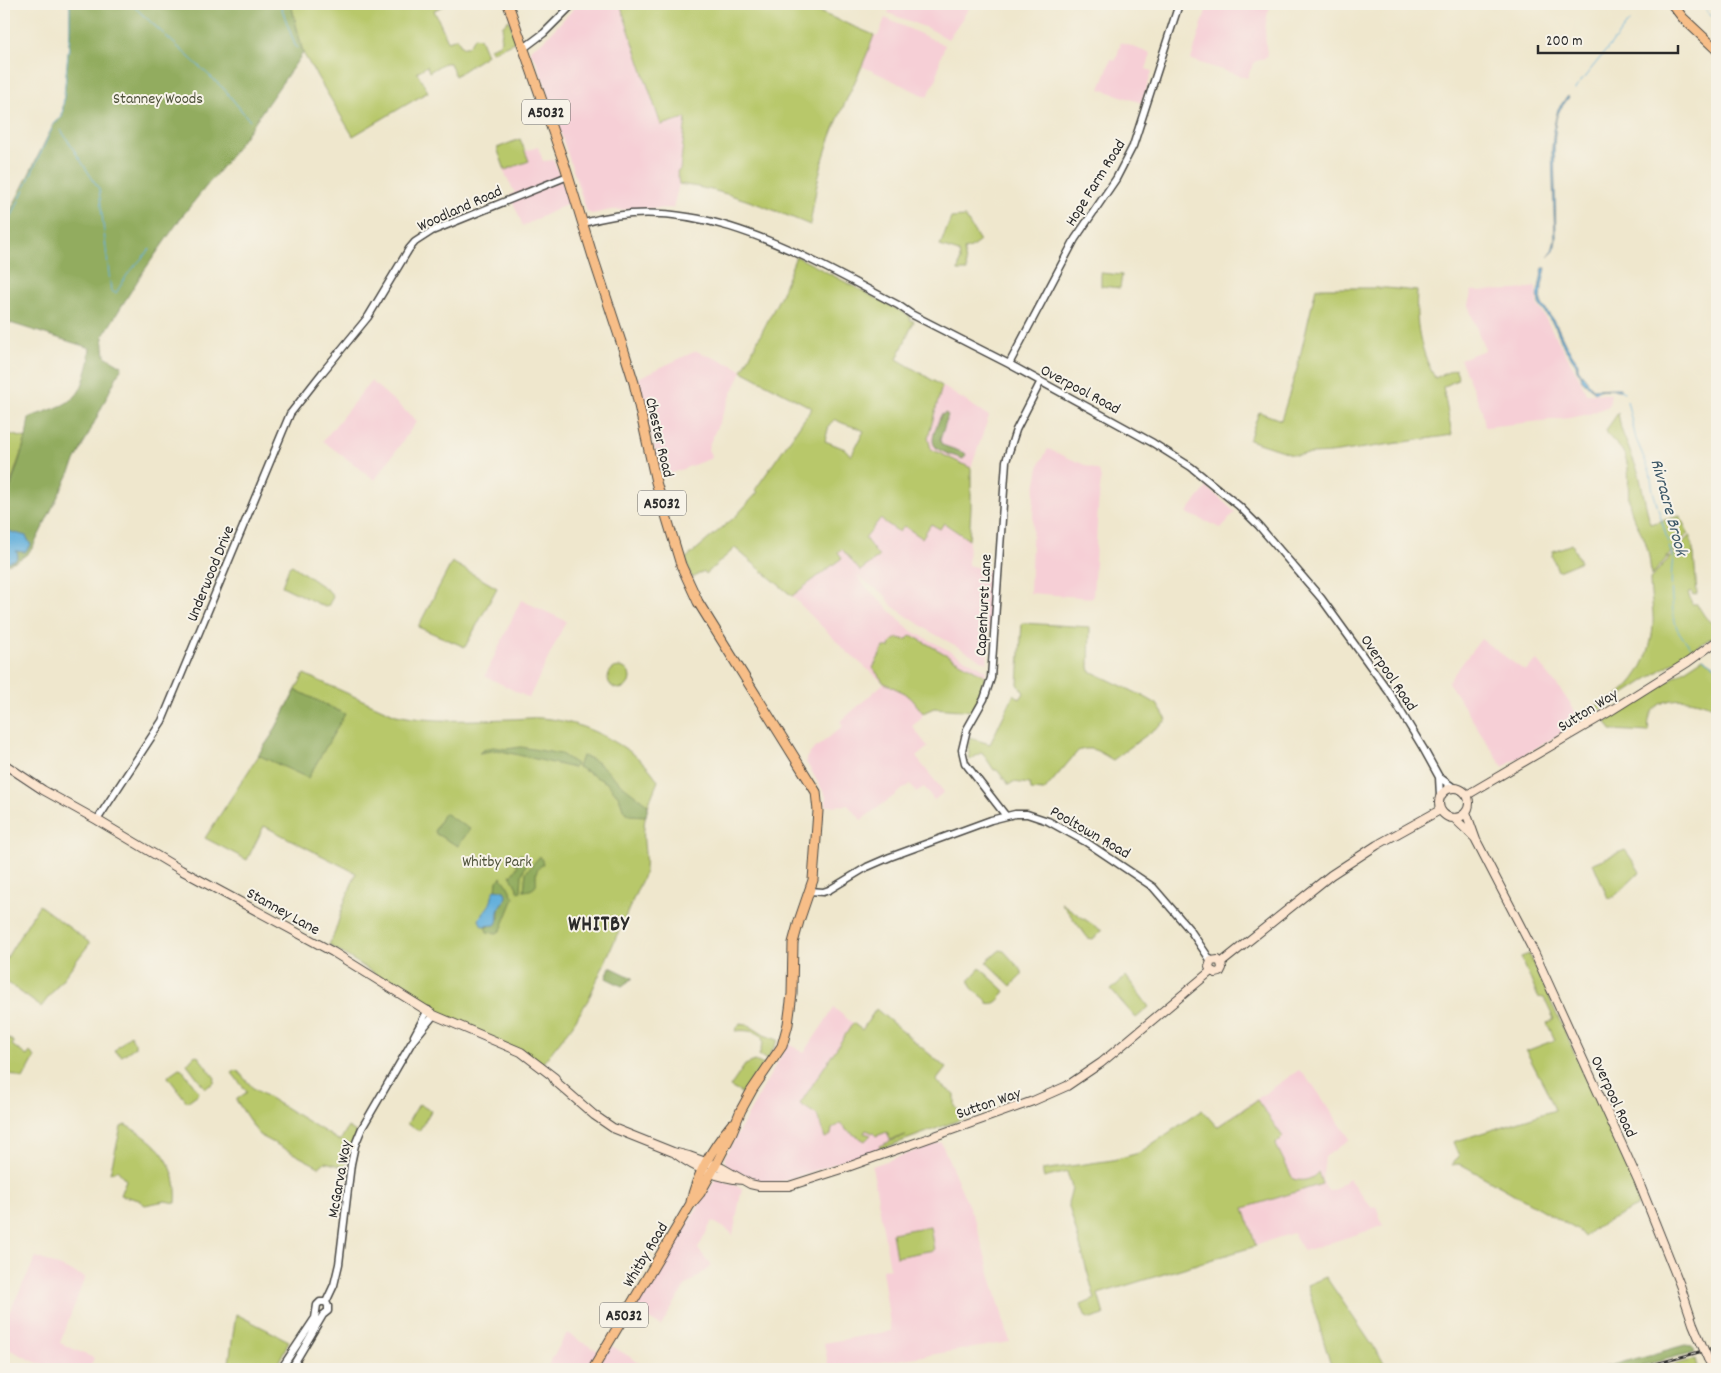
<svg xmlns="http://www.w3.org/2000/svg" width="1721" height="1373" font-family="Dekko,sans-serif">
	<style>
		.built { fill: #f6cfd6 }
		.green { fill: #b8c86b; stroke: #727a4b; fill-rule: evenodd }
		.forest { fill: #92ac5f; stroke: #5e6c45 }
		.water { fill: #62afdb; stroke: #466d83 }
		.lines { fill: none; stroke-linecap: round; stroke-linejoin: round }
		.stream { stroke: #62afdb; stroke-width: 1 }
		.tertiary-casing { stroke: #484743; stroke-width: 9 }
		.secondary-casing { stroke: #484743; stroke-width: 10 }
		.primary-casing { stroke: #484743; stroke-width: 11 }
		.tertiary { stroke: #fff; stroke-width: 6 }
		.secondary { stroke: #fce5cf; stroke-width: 8 }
		.primary { stroke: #f7be88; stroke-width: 9 }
		.rail-casing { stroke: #2b2b2b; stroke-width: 3 }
		.rail { stroke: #f7f3e8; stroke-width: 1; stroke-dasharray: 4; stroke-linecap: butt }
		.secondary-bridge-casing { stroke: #484743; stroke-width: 10; stroke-linecap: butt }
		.secondary-bridge { stroke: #fce5cf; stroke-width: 8 }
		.labels { text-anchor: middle; stroke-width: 4; stroke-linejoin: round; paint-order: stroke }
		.shield { fill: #f7f3e8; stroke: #686764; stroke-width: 1 }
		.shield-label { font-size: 15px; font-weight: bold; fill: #2b2b2b }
		.park-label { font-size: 16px; fill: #4e523b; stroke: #f7f3e8 }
		.street-label { font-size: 16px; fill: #2b2b2b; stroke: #f7f3e8 }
		.water-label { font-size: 18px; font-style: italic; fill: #3e5969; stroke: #f7f3e8 }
		.district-label { font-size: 21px; font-weight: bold; letter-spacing: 1px; fill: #2b2b2b; stroke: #f7f3e8 }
	</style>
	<rect width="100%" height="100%" fill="#f7f3e8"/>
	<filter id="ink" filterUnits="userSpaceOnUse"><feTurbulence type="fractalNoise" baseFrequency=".02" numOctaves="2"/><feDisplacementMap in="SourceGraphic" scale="10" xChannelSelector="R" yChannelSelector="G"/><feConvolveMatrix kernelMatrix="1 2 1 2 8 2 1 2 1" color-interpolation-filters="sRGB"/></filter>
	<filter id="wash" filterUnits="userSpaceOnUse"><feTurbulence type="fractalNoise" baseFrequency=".0096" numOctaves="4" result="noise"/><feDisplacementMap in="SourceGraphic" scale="20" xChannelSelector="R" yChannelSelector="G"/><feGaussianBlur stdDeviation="1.12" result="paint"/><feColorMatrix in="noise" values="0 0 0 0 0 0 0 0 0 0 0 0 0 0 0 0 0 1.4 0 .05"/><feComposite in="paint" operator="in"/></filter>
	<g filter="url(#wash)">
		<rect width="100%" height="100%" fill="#efe7cd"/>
		<path class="built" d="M 578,4 L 647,4 L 686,118 L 680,170 L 677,172 L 679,184 L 673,208 L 611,210 L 592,214 L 587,212 L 536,60 L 530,52 L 531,48 L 543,41 Z
			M 892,4 L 972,4 L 948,39 L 932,30 L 888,13 Z
			M 1208,4 L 1272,4 L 1268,12 L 1265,29 L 1266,48 L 1268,57 L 1254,62 L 1247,78 L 1191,60 Z
			M 885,18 L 945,45 L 940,59 L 937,78 L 927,97 L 862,66 L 874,35 L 878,36 Z
			M 1121,42 L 1151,54 L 1146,69 L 1152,71 L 1142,103 L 1100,89 L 1111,59 L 1116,60 Z
			M 538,147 L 543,161 L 554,160 L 569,203 L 523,226 L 510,195 L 515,193 L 503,170 L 528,162 L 525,151 Z
			M 1536,287 L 1537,304 L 1579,377 L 1586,393 L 1611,394 L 1609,406 L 1589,414 L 1570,418 L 1485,427 L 1482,410 L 1460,359 L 1485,350 L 1470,311 L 1469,305 L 1471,291 L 1516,290 Z
			M 696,351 L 735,366 L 742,371 L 709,445 L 708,449 L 712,458 L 661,477 L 638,378 Z
			M 371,381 L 417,421 L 375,480 L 323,441 Z
			M 942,386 L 989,416 L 971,468 L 931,449 L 928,438 Z
			M 1048,449 L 1099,471 L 1101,479 L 1098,507 L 1093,598 L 1030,593 L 1034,492 L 1040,463 Z
			M 1207,487 L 1235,512 L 1221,528 L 1186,513 Z
			M 880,519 L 899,532 L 904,526 L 943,523 L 969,540 L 968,565 L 993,572 L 987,663 L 931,632 L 892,606 L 885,595 L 857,576 L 866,587 L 910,630 L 986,670 L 981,694 L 972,711 L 934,708 L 923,713 L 921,719 L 912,726 L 928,747 L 916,757 L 944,792 L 934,800 L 924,787 L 916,792 L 910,784 L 861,820 L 848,805 L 826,806 L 826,796 L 806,762 L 806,758 L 813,750 L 843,726 L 840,722 L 884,683 L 846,651 L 792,596 L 842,558 L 837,552 L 870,533 Z
			M 521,600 L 566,621 L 529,698 L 485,676 Z
			M 1481,639 L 1525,671 L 1537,660 L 1562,692 L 1582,721 L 1503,767 L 1448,682 Z
			M 834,1008 L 861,1030 L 876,1009 L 946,1068 L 936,1081 L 955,1095 L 955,1106 L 965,1118 L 794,1178 L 778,1182 L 766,1183 L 734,1171 L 726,1165 L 724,1158 L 788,1043 L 804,1053 Z
			M 1299,1070 L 1313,1085 L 1350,1139 L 1325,1157 L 1322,1180 L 1328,1190 L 1334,1190 L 1349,1179 L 1372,1208 L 1376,1206 L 1383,1226 L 1304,1251 L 1293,1233 L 1255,1245 L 1216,1127 Z
			M 941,1142 L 975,1221 L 1010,1342 L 898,1360 L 829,1369 L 824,1343 L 891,1331 L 882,1269 L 890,1268 L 872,1166 Z
			M 716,1178 L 742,1188 L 733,1235 L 728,1230 L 712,1221 L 698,1249 L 712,1266 L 685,1286 L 661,1326 L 649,1319 L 646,1326 L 645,1325 L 642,1330 L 626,1321 Z
			M 36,1257 L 85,1277 L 60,1343 L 94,1358 L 89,1369 L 50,1369 L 4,1347 L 4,1323 Z
			M 567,1333 L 601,1353 L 607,1343 L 640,1363 L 636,1369 L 546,1369 Z"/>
		<path class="green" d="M 291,4 L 449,4 L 434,10 L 448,41 L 457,38 L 462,47 C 469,48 471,43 474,37 L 480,38 L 487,55 L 455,76 L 450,63 L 444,63 L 429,72 L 427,66 L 417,72 L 428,92 L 353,136 L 303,53 Z
			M 620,4 L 800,4 L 874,35 C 860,77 836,115 824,157 C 817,179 814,202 810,225 C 767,207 726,190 679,184 L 677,172 L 680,170 L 686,118 L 661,125 Z
			M 509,20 L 515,38 L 514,42 L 492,52 L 490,48 L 500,44 L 503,25 Z
			M 520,139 L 529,161 L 505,170 L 497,148 Z
			M 965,217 L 980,241 L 971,248 L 964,250 L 967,271 L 958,271 L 960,260 L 959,252 L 940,246 L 951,218 Z
			M 796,256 L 910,316 L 910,320 L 914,321 L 897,359 L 942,386 L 928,438 L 931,449 L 971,468 L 971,508 L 969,540 L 944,523 L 940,529 L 931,524 L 922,538 L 904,526 L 899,532 L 880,519 L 865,538 L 879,557 L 860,571 L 842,549 L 838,552 L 842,558 L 792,596 L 735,548 L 706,574 L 704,571 L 692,578 L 685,559 L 736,516 L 758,492 L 755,490 L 812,408 L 742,371 L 781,295 ZM 835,419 C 843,425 855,426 864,431 L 851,456 L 845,449 L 825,441 L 829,425 Z
			M 1101,273 L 1122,275 L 1120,288 L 1101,286 Z
			M 1316,288 L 1386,288 L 1417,291 C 1415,323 1420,350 1435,378 L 1455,369 L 1458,376 L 1457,380 L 1443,387 L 1452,435 L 1331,453 L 1295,455 L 1249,440 L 1259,412 L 1281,420 L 1297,369 Z
			M 1618,413 L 1621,429 L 1639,474 L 1650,524 L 1680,516 L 1688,533 L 1651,576 C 1650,562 1649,551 1644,538 C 1639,528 1633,519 1630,507 C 1626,489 1632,471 1624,454 C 1620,445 1608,439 1606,430 Z
			M 4,433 L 26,438 L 4,503 Z
			M 1690,535 L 1694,555 L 1697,594 L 1693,595 L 1691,591 L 1688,593 L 1692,604 L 1697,604 C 1703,613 1706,622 1717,625 L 1717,634 L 1590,716 L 1584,716 L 1587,708 C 1627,701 1651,664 1653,625 C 1654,610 1650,594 1650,579 Z
			M 1572,544 L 1580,562 L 1558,571 L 1552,556 L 1553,551 Z
			M 452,562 L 497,588 L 465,647 L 418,627 Z
			M 292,565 L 329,591 L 333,597 L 328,606 L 325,607 L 282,586 L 289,567 Z
			M 1022,623 L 1090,627 L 1089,667 L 1090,671 L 1143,696 L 1157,704 L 1167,720 L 1113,760 C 1100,753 1093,745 1078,751 L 1044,791 L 1031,790 L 1030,784 L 1013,782 L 1009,785 L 997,770 L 994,770 L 982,752 L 970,760 L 968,747 L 970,738 L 990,744 L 1014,694 L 1020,699 L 1024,693 L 1018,684 Z
			M 911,635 L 985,676 L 981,694 L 972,711 L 934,708 L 923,713 L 912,699 L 905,693 L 884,683 L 873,668 L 884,647 L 890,647 L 892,641 L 898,638 L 906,640 Z
			M 1703,658 L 1717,667 L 1717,710 C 1695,695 1643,691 1649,732 L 1611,730 L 1606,722 Z
			M608 678a11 11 0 1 1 22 0a11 11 0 1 1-22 0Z
			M 304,674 L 396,715 C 433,723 473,720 510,719 C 520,719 531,717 541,718 C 570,720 598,731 623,747 C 636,755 650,767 658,781 C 652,796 645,810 644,827 C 642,843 648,858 644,875 L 588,1000 L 572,1026 L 542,1064 L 451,1021 L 329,945 L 335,932 L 343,906 L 356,873 L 264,826 L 247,860 L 205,838 L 272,735 Z
			M 1625,850 C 1627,852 1639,870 1640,872 L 1615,896 L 1608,898 L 1593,863 Z
			M 1061,903 L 1102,931 L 1093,939 L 1088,938 Z
			M 39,905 L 90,943 L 41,1007 L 4,980 L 4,962 Z
			M 1000,950 L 1004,951 L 1022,971 L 1022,975 L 1011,986 L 986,962 Z
			M 1529,954 L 1640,1195 L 1637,1207 L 1596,1227 L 1584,1237 L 1579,1231 L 1466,1167 L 1458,1164 L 1452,1165 L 1459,1156 L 1453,1142 L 1555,1110 L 1545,1087 L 1526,1051 L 1555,1040 L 1547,1023 L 1554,1019 L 1544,998 L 1538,997 L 1521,957 Z
			M 980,968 L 1005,991 C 1001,997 996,1006 988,1003 C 983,993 968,992 970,979 Z
			M 1126,976 L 1149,1007 L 1136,1018 L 1111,990 Z
			M 876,1009 L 946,1068 L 936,1081 L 955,1095 L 955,1106 L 965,1118 L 881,1149 L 879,1146 L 906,1135 L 890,1140 L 887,1132 L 876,1136 L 873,1133 L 866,1130 L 864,1133 L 871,1135 L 865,1141 L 846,1130 L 845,1127 L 840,1124 L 832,1129 L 831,1135 L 825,1138 L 817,1115 L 800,1104 L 853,1023 L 862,1030 Z
			M 740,1023 L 747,1024 L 764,1035 L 778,1040 L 767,1060 L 759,1055 C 760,1051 762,1047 763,1043 C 763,1030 744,1030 735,1031 Z
			M 4,1035 L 14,1042 L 12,1045 L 27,1056 L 30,1052 L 35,1057 L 23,1079 L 4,1071 Z
			M 130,1035 L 135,1043 L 135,1047 L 122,1056 L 114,1051 Z
			M 197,1055 L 215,1078 L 214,1083 L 205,1088 L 187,1064 L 194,1056 Z
			M 755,1061 L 764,1065 L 743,1094 L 730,1087 L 745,1065 Z
			M 179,1068 L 182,1069 L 199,1092 L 198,1094 L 187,1102 L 168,1077 L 169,1075 Z
			M 237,1070 L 253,1088 L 340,1141 L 348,1127 L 356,1132 L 346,1165 L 344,1167 L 325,1162 L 319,1167 L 259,1135 L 236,1100 L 247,1092 L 232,1073 Z
			M 1257,1100 L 1283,1137 L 1275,1143 L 1293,1179 C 1303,1182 1312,1180 1318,1172 L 1322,1184 L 1244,1208 L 1256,1246 L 1098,1294 L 1104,1315 L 1091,1319 L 1086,1317 L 1081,1305 L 1095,1299 L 1068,1203 L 1072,1188 L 1067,1172 L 1044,1178 L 1042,1170 L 1113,1160 L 1139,1153 L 1202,1110 L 1217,1127 Z
			M 419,1104 L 431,1111 L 419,1131 L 407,1124 Z
			M 125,1125 C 158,1141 179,1165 176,1203 L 165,1201 L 145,1205 L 139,1200 L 120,1195 L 126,1180 L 117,1170 L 110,1173 L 121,1127 Z
			M 930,1226 L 934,1250 L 896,1257 L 892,1233 Z
			M 1326,1277 L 1385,1364 L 1369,1369 L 1332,1369 L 1307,1285 Z
			M 236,1314 L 289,1341 L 275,1369 L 228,1369 Z
			M 1696,1359 L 1698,1367 L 1691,1369 L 1658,1369 Z"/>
		<path class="forest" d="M 70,4 L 291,4 L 303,53 L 230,157 L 183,215 L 141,275 L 103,336 L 105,356 L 122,366 L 33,547 C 27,557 15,562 4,565 L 4,508 L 26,438 L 29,418 C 43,411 69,407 78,393 C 84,384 87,370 90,359 L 89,355 L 90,348 L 4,321 L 4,224 L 54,124 L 62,117 L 70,33 Z
			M 946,413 L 948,415 L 940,440 L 942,445 L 965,453 L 966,455 L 963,459 C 930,448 927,448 941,415 Z
			M 296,690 L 345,714 L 308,778 L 258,755 L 272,735 Z
			M 493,747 L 507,749 L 521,747 L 561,754 L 576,764 L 574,768 L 497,750 L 479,753 L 483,750 Z
			M 582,756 C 599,759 608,773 620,783 C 629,791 639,797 648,805 L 646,816 L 629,815 L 624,811 L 619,797 L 607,783 L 578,767 Z
			M 444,813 L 470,829 L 458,846 L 436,834 L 435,830 Z
			M 520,854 L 528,858 L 522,875 L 521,891 L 519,892 L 510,875 L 513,874 L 518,865 L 515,863 Z
			M 540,856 L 543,863 C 542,865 540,867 538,869 C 532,878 544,889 524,891 L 526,872 Z
			M 501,877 L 506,883 L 514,898 L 501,930 L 497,933 L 487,932 L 485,926 L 488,927 L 499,918 L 499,909 L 504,903 L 504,891 L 496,889 L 497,881 Z
			M 610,967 L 633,978 L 622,986 L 606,978 Z
			M 1685,1345 L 1692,1346 L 1694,1352 L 1630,1369 L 1598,1369 Z"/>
		<path class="water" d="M 1568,96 L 1569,97 L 1560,109 L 1556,118 L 1554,146 L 1556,238 L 1554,251 L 1548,257 L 1552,251 L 1555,240 L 1552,149 L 1554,126 L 1558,109 Z
			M 1543,268 L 1546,268 L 1542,285 L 1541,303 L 1557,326 L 1567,347 L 1578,363 L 1578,369 L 1593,389 L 1617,388 L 1620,388 L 1620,390 L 1602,389 L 1595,392 L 1582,380 L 1581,375 L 1577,370 L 1576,364 L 1564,347 L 1556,328 L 1539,304 L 1538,294 Z
			M 8,531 L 26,536 L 31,545 L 25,552 L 16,551 L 18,555 L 16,559 L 4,563 L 4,549 L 8,549 L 4,546 L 4,534 Z
			M 496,889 L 504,891 L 506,894 C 506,901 502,903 499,909 C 496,915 500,919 495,925 L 482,926 L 479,920 C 481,913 489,908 491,901 C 493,895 491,894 496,889 Z"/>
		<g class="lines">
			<path class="stream" d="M 131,4 L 224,89 L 250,121
				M 280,4 L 295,45 L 298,48
				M 1701,4 L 1709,14 L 1717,20
				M 1575,89 L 1629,22
				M 61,130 L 99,189 L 111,291 L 116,293 L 127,275 L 150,249
				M 4,233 L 54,124 L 62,117 L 70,33 L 70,4
				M 1620,390 L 1624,392
				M 1627,401 L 1636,439 L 1650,472 L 1653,491 L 1673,559 C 1670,575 1671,613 1677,628 C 1680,635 1686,641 1691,647
				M 1703,658 L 1717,667"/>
		</g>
	</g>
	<g filter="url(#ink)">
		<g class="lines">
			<defs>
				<path id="tertiary" d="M 524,48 L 544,33 L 573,4
					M 584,223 C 695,188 803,256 898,305 L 911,314 L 1009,364 L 1153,443 L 1191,467 L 1239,506 L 1259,526 L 1321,598 L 1389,692 L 1423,748 L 1439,777 L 1454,788
					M 1009,364 L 1075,239 L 1116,179 L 1133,146 L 1179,4
					M 1439,777 L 1440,796
					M 1006,816 L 965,763 L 962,750 L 967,729 L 984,699 L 991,678 L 1006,461 L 1016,430 L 1040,383
					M 97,820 L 162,721 L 290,414 L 322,373 L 368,317 L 409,249 L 415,242 L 432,231 L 568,176
					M 810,891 L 823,892 L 829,890 L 867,867 L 890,857 L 991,820 L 1015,814 L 1027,814 L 1048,821 L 1086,842 L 1153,887 L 1190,930 L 1211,961
					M 414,1036 L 428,1010
					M 326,1302 L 334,1285 L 339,1264 L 351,1164 L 355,1145 L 362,1128 L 412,1042 L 434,1015
					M 281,1369 L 315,1318 L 317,1305 L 320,1302 L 326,1302
					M 291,1369 L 323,1315 L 328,1311 L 328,1306 L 326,1302"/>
				<path id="secondary" d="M 4,764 L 43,790 L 97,820 L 181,870 L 333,952 L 434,1015 L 521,1052 L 555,1078
					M1439 803a15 15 0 1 1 30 0a15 15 0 1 1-30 0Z
					M 1467,795 L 1607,713 L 1688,662 L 1717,641
					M 1466,812 L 1476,840 L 1534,952 L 1638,1180 L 1680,1285 L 1693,1324 L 1701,1343
					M 1454,818 L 1475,838
					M 1221,963 L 1331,875 L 1377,845 L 1440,810
					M 1211,971 L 1209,967 L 1211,961 L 1218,960 L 1221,963
					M 1211,971 L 1216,973 L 1220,972 L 1222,968 L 1221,963
					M 552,1076 L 555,1081 L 594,1115 L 613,1128 L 673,1152 L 689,1156 L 722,1168 L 750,1184 L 759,1186 L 789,1186 L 842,1169 L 1033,1101 L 1067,1086 L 1101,1063 L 1211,971
					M 676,1154 C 696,1169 718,1178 743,1180
					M 1708,1359 L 1714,1369"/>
				<path id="primary" d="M 508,4 L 565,166 L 593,257 L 623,348 L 634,383 L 656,482 L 681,565 L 698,602 L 816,792 L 818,811 L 813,880 L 799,921 L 793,943 L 792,994 L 788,1024 L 782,1046 L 752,1090 L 741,1110 L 730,1137 L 715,1166 L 700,1193 L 690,1205 L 593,1369
					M 1672,4 L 1683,18 L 1717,50
					M 691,1202 C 697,1174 714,1146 732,1124"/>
			</defs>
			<use href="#tertiary" class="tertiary-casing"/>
			<use href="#secondary" class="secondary-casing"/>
			<use href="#primary" class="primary-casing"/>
			<use href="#tertiary" class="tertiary"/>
			<use href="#secondary" class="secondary"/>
			<use href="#primary" class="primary"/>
			<defs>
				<path id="rail" d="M 1638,1369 L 1717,1347"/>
			</defs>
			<use href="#rail" class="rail-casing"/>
			<use href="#rail" class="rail"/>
			<defs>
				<path id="secondary-bridge" d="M 1701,1343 L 1708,1359"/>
			</defs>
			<use href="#secondary-bridge" class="secondary-bridge-casing"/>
			<use href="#secondary-bridge" class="secondary-bridge"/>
		</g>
	</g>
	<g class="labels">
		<g class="shield">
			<rect x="522" y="99.5" width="48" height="25" rx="4"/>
			<rect x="638" y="490.5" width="48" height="25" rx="4"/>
			<rect x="600" y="1302.5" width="48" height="25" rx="4"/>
		</g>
		<g class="shield-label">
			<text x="546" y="117">A5032</text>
			<text x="662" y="508">A5032</text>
			<text x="624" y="1320">A5032</text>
		</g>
		<g class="park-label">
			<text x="158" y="103">Stanney Woods</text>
			<text x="497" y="866">Whitby Park</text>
		</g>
		<g class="street-label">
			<text transform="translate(1094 182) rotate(-58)" y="6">Hope Farm Road</text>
			<text transform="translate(459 207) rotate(-24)" y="6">Woodland Road</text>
			<text transform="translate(1081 388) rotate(28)" y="6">Overpool Road</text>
			<text transform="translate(661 437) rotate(77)" y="6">Chester Road</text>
			<text transform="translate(209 573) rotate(-68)" y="6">Underwood Drive</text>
			<text transform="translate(982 605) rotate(-87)" y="6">Capenhurst Lane</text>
			<text transform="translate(1390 672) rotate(56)" y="6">Overpool Road</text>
			<text transform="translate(1587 709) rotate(-32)" y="6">Sutton Way</text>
			<text transform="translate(1091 831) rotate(30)" y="6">Pooltown Road</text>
			<text transform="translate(284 910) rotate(29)" y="6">Stanney Lane</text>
			<text transform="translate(1615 1096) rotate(65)" y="6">Overpool Road</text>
			<text transform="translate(988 1102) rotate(-19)" y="6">Sutton Way</text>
			<text transform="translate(338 1179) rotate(-80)" y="6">McGarva Way</text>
			<text transform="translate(644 1254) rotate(-59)" y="6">Whitby Road</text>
		</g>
		<g class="water-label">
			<text transform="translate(1670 507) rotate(75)" y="6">Rivracre Brook</text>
		</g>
		<g class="district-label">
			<text x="599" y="930">WHITBY</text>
		</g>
	</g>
	<rect width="1721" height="1373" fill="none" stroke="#f7f3e8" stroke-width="20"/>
	<path d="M1538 45v8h140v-8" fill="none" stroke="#2b2b2b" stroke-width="2.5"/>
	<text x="1546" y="45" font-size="15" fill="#2b2b2b" stroke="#f7f3e8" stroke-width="4" paint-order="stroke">200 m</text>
</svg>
